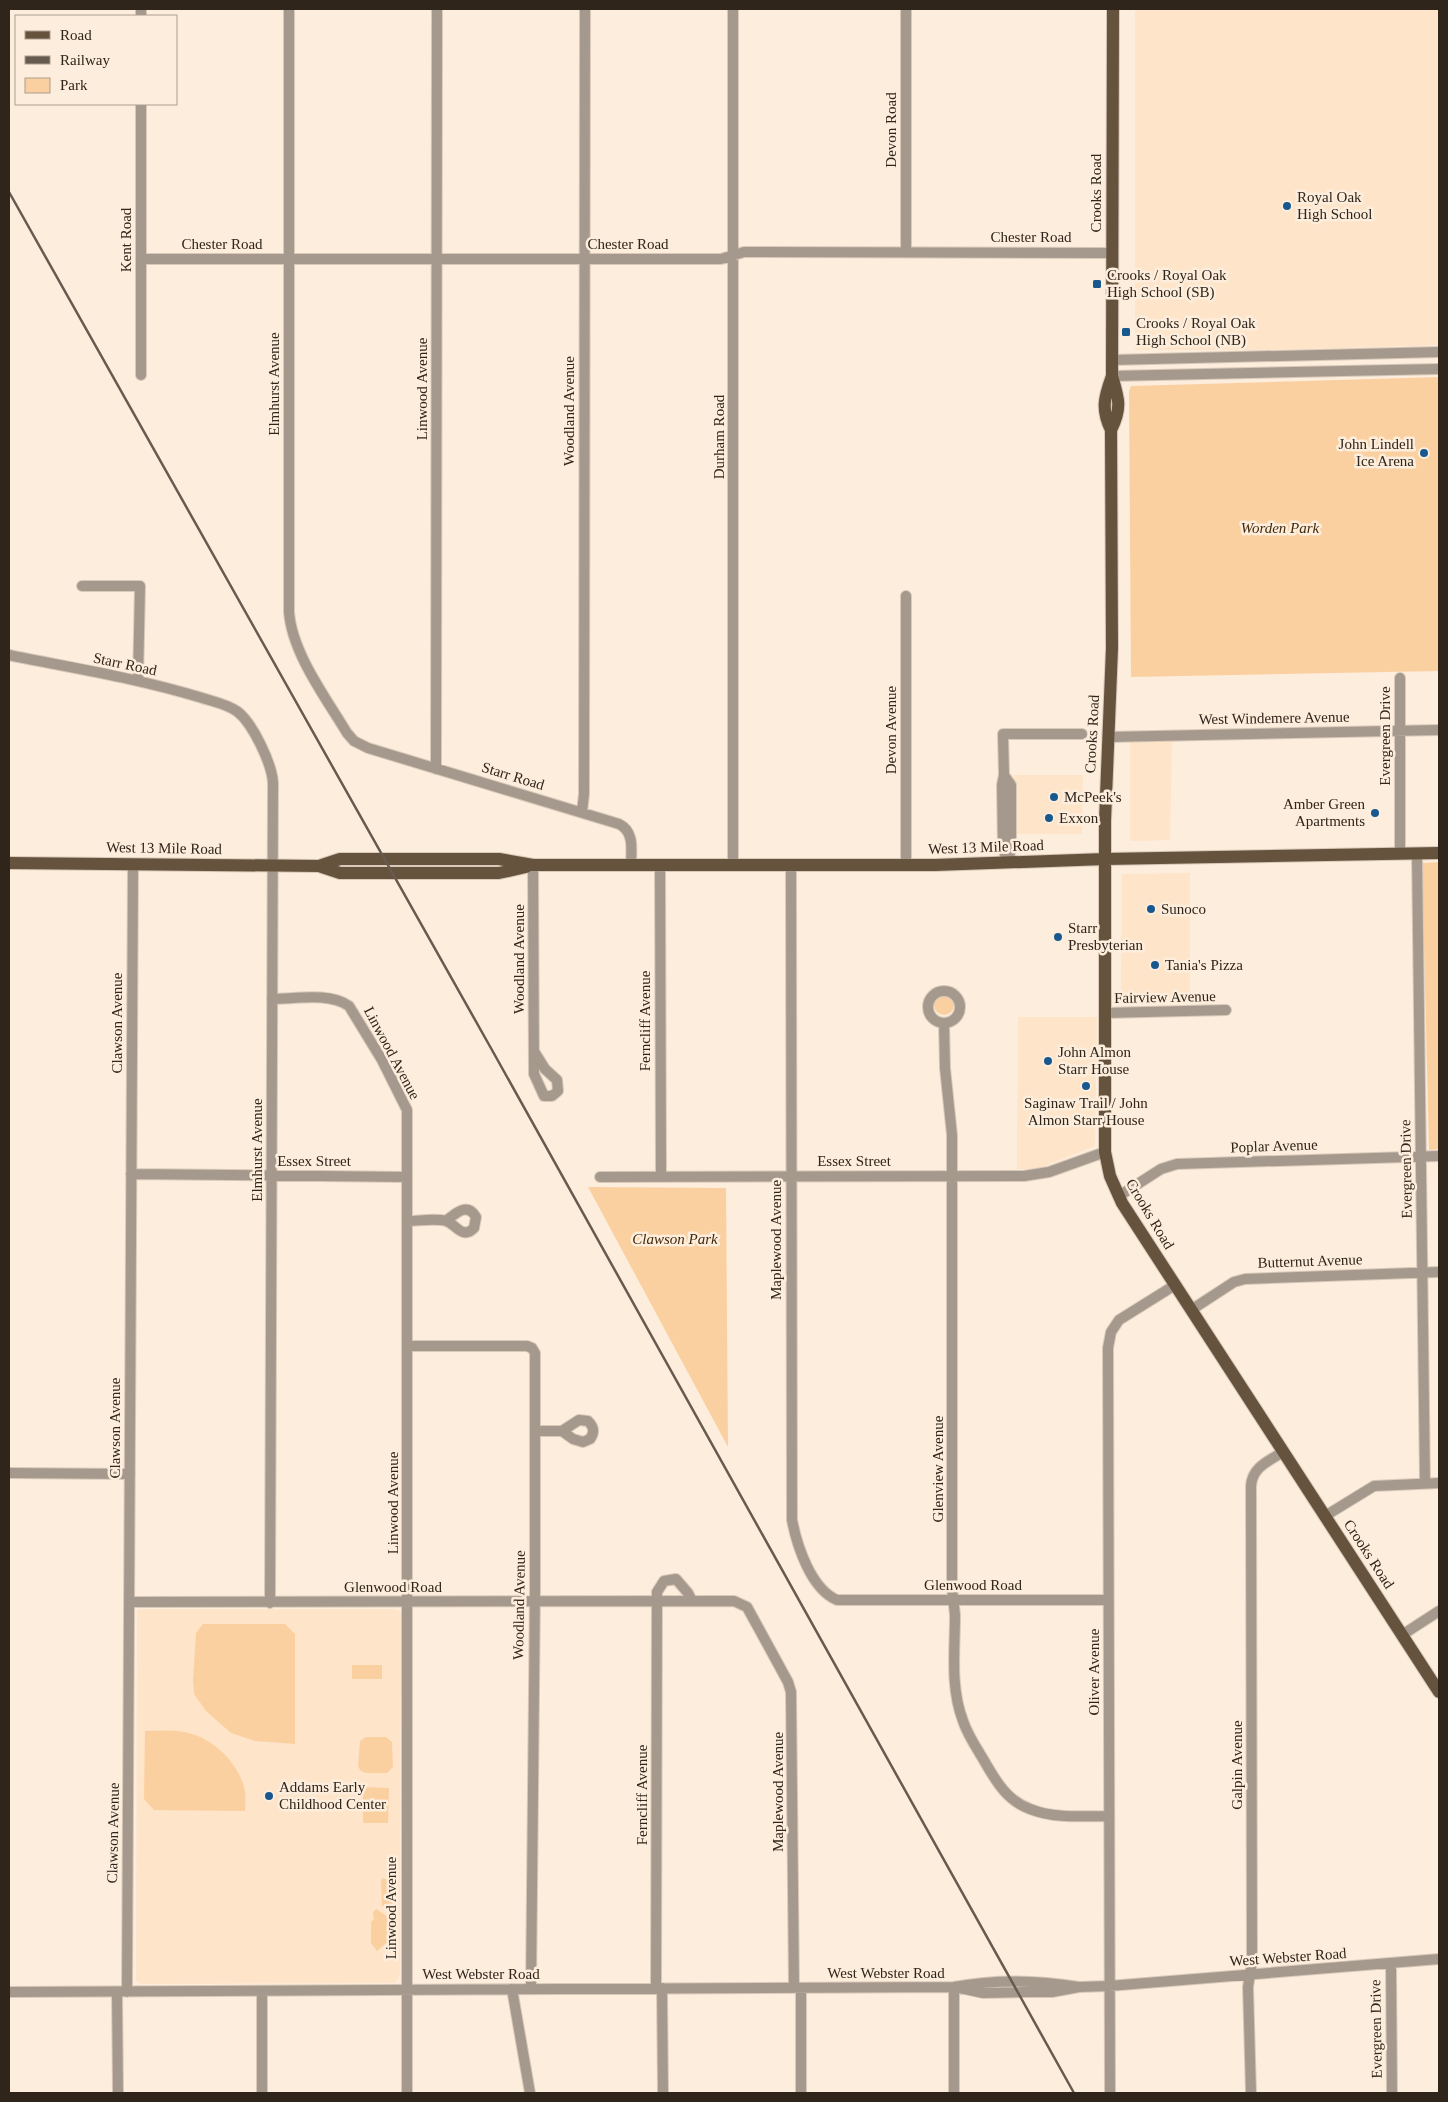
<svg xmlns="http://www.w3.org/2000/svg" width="1448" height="2102" font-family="Georgia,serif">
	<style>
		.built { fill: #fee4c8 }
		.green { fill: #fbd0a1 }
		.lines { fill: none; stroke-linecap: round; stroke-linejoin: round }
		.minor-casing { stroke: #d8c9b9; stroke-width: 12 }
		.major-casing { stroke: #d8c9b9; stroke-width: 14 }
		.minor { stroke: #a5998e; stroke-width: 10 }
		.major { stroke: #66533e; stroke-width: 12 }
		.rail { stroke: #675b4f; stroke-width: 2.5 }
		.poi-dot { fill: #19588e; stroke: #fdeddc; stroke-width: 2 }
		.labels { text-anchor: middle; stroke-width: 5; stroke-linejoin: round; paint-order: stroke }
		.street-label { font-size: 15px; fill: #2f251a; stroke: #fdeddc }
		.poi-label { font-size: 15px; fill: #2f251a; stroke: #fdeddc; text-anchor: start }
		.park-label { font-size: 15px; font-style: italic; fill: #412909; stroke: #fdeddc }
	</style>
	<rect width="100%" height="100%" fill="#fdeddc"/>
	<path class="built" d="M 1135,9 L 1439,9 L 1439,345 L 1275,350 L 1135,350 Z
		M 1172,741 L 1170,840 L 1130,841 L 1130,742 Z
		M 1014,775 L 1083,775 L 1082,834 L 1014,834 Z
		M 1190,873 L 1190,998 L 1121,1000 L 1122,874 Z
		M 1018,1017 L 1097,1017 L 1095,1146 L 1037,1169 L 1017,1169 Z
		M 141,1609 L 394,1609 L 401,1611 L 400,1976 L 395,1983 L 141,1984 L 136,1981 L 137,1611 Z"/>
	<path class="green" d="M 1439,377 L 1439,671 L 1131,677 L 1129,391 L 1131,386 Z
		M 1439,862 L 1439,1149 L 1429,1150 L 1422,863 Z
		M934 1005a10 10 0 1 1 20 0a10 10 0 1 1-20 0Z
		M 588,1187 L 726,1188 L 728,1447 Z
		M 203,1624 L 285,1624 L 295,1634 L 295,1744 L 255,1741 L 231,1733 L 206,1711 L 194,1694 L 193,1680 L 196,1633 Z
		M 352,1665 L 382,1665 L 382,1679 L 352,1679 Z
		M 145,1731 C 160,1731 177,1729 192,1734 C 216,1741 241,1766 245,1792 C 246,1798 245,1805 245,1811 L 154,1810 L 144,1799 Z
		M 366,1737 L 386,1737 L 392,1742 L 393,1767 L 387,1773 L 365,1773 L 360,1770 L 358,1766 L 360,1741 Z
		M 363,1787 L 389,1788 L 388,1823 L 363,1823 Z
		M 383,1878 L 393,1882 L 392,1907 L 382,1906 L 381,1880 Z
		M 376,1909 L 391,1919 L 390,1940 L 377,1951 L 371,1943 L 371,1922 L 374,1919 L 373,1912 Z"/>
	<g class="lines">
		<defs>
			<path id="minor" d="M 289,9 L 289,612 C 292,653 326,698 347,733 L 354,741 L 368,748 L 619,824 C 635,832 631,850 631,865
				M 733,9 L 733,865
				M 141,16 L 141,9
				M 906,252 L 906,9
				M 141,259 L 721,259 L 744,252 L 1112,253
				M 1112,360 L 1439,352
				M 141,375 L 141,104
				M 1112,376 L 1439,369
				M 82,586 L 140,586 L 138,681
				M 906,596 L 906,865
				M 9,655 C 72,668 137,678 199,697 C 211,701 228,704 238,712 C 253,724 272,764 273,783 L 270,1603
				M 1400,678 L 1400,854
				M 1109,737 L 1439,730
				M 436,769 L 437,9
				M 1004,775 L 1011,785 L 1011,849 L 1008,861
				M 582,812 L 584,794 L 585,9
				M 1417,854 L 1425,1483
				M 1008,862 L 1003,849 L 1002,785 L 1004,775 L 1003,734 L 1082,734
				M 533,865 L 534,1074 L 544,1096 L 552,1096 L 558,1091 L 557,1080 L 545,1069 L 535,1053
				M 660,865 L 661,1176
				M 791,865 L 792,1520 C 797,1546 811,1589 837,1600 L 1108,1600
				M928 1007a16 16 0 1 1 32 0a16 16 0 1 1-32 0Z
				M 272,999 C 295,999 329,992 349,1006 L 382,1060 L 407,1110 L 407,2093
				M 1105,1013 L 1226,1010
				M 944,1023 L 945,1068 L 952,1135 L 952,1588 C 953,1597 954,1606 955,1615 C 955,1650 950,1687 963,1721 C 968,1736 978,1750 986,1764 C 997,1783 1008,1801 1030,1809 C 1055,1819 1083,1816 1109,1816
				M 131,1174 L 407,1177
				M 600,1177 L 1024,1176 L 1049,1172 L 1105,1152
				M 1119,1196 L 1161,1169 L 1177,1164 L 1439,1156
				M 408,1221 C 419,1221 435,1218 446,1221 C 456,1224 462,1240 474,1228 L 476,1217 C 467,1202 456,1213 446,1221
				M 1191,1310 L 1234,1282 L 1245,1279 L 1439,1272
				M 408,1346 L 527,1346 L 532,1348 L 535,1353 L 535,1591 L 531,1989
				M 535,1431 L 562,1431 L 573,1439 L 583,1442 L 590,1439 C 595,1432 594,1427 588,1421 L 579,1420 L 562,1431
				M 9,1473 L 130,1474
				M 1325,1516 L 1374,1486 L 1439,1483
				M 129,1602 L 734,1601 L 747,1607 L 788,1682 L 791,1692 L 794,1988
				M 1402,1635 L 1439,1611
				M 1391,1964 L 1392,2093
				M 954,1987 L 954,2093
				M 656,1988 L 657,1592 L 664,1581 L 676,1579 L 688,1593 L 692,1601
				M 662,1988 L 663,2093
				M 801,1988 L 801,2093
				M 960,1988 L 983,1993 L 1026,1992 L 1052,1992 L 1079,1987 L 1109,1986 L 1439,1959
				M 512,1989 L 530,2093
				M 262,1991 L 262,2093
				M 9,1992 L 954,1987 C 996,1979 1037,1980 1079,1987
				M 117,1992 L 118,2093
				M 127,1992 L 133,864
				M 1110,2093 L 1108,1348 L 1111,1332 L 1119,1320 L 1175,1285
				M 1251,2093 L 1248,1987 L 1252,1962 L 1251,1486 C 1252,1467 1269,1461 1283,1452"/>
			<path id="major" d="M 1113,9 L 1112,376 C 1119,399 1122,408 1111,430 L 1112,648 L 1105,821 L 1105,1152 L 1110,1176 L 1122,1203 L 1439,1692
				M 1111,430 C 1101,409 1104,398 1112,376
				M 9,863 L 319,866 L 340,873 L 499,873 L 526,867
				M 319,866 L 340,859 L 499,859 L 533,865 L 935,865 L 1105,859 L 1439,853"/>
		</defs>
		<use href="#minor" class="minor-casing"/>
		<use href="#major" class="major-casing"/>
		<use href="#minor" class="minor"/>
		<use href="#major" class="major"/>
		<path class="rail" d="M 9,192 L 492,1050 L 1074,2093"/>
	</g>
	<g class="poi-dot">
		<circle cx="1287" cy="206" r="5"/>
		<rect x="1092" y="279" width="10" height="10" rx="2.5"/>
		<rect x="1121" y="327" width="10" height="10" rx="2.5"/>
		<circle cx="1424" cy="453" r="5"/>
		<circle cx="1054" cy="797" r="5"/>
		<circle cx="1375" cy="813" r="5"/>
		<circle cx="1049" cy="818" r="5"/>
		<circle cx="1151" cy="909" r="5"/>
		<circle cx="1058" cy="937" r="5"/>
		<circle cx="1155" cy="965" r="5"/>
		<circle cx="1048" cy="1061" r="5"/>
		<circle cx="1086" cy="1086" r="5"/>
		<circle cx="269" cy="1796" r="5"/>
	</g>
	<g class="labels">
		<g class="street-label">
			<text transform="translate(891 130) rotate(-90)" y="5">Devon Road</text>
			<text transform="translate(1096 193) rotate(-90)" y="5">Crooks Road</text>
			<text x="1031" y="242">Chester Road</text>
			<text transform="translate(126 240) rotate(-90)" y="5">Kent Road</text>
			<text x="222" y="249">Chester Road</text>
			<text x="628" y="249">Chester Road</text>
			<text transform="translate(274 384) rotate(-90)" y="5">Elmhurst Avenue</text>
			<text transform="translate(422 389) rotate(-90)" y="5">Linwood Avenue</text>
			<text transform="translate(569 411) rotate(-90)" y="5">Woodland Avenue</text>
			<text transform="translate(719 437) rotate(-90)" y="5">Durham Road</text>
			<text transform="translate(125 664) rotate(12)" y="5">Starr Road</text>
			<text transform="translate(1274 718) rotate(-1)" y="5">West Windemere Avenue</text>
			<text transform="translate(891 730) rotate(-90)" y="5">Devon Avenue</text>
			<text transform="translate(1092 734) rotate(-87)" y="5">Crooks Road</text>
			<text transform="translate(1385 736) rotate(-90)" y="5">Evergreen Drive</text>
			<text transform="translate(513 776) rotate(17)" y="5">Starr Road</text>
			<text transform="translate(986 847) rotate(-2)" y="5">West 13 Mile Road</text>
			<text transform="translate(164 848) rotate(1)" y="5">West 13 Mile Road</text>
			<text transform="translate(519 959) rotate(-90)" y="5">Woodland Avenue</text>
			<text transform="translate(1165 997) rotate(-1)" y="5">Fairview Avenue</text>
			<text transform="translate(645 1021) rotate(-90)" y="5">Ferncliff Avenue</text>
			<text transform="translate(117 1023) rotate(-90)" y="5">Clawson Avenue</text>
			<text transform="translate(392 1053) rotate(62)" y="5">Linwood Avenue</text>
			<text transform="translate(1274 1146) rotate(-2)" y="5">Poplar Avenue</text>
			<text transform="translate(257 1150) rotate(-90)" y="5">Elmhurst Avenue</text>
			<text x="314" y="1166">Essex Street</text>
			<text x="854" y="1166">Essex Street</text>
			<text transform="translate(1406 1169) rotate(-91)" y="5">Evergreen Drive</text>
			<text transform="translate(1150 1214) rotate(59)" y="5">Crooks Road</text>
			<text transform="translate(776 1240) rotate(-90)" y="5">Maplewood Avenue</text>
			<text transform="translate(1310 1261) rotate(-2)" y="5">Butternut Avenue</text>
			<text transform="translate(115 1428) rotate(-90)" y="5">Clawson Avenue</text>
			<text transform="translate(938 1469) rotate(-90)" y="5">Glenview Avenue</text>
			<text transform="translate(393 1503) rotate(-90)" y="5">Linwood Avenue</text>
			<text transform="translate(1369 1554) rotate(57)" y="5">Crooks Road</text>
			<text x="973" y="1590">Glenwood Road</text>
			<text x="393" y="1592">Glenwood Road</text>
			<text transform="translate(519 1605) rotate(-89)" y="5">Woodland Avenue</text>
			<text transform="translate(1094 1672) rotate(-90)" y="5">Oliver Avenue</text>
			<text transform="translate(1237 1765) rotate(-90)" y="5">Galpin Avenue</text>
			<text transform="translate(778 1792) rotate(-90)" y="5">Maplewood Avenue</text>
			<text transform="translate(642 1795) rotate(-90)" y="5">Ferncliff Avenue</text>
			<text transform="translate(113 1833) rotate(-89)" y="5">Clawson Avenue</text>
			<text transform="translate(391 1908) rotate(-90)" y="5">Linwood Avenue</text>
			<text transform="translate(1288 1957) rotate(-4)" y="5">West Webster Road</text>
			<text x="886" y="1978">West Webster Road</text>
			<text x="481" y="1979">West Webster Road</text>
			<text transform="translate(1376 2029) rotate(-91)" y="5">Evergreen Drive</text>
		</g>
		<g class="poi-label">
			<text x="1297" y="202">Royal Oak<tspan x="1297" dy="17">High School</tspan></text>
			<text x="1107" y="280">Crooks / Royal Oak<tspan x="1107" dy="17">High School (SB)</tspan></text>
			<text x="1136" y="328">Crooks / Royal Oak<tspan x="1136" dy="17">High School (NB)</tspan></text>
			<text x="1414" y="449" text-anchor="end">John Lindell<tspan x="1414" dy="17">Ice Arena</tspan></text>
			<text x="1064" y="802">McPeek's</text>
			<text x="1365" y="809" text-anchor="end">Amber Green<tspan x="1365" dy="17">Apartments</tspan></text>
			<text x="1059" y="823">Exxon</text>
			<text x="1161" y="914">Sunoco</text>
			<text x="1068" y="933">Starr<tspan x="1068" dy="17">Presbyterian</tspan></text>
			<text x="1165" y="970">Tania's Pizza</text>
			<text x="1058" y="1057">John Almon<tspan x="1058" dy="17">Starr House</tspan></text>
			<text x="1086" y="1108" text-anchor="middle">Saginaw Trail / John<tspan x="1086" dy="17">Almon Starr House</tspan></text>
			<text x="279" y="1792">Addams Early<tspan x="279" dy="17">Childhood Center</tspan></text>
		</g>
		<g class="park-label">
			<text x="1280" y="533">Worden Park</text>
			<text x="675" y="1244">Clawson Park</text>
		</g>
	</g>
	<rect width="1448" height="2102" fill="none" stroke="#2f251a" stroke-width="20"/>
	<rect x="15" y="15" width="162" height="90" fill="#fdeddc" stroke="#ab9d8e"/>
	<rect x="25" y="31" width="25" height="8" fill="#66533e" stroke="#ab9d8e"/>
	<text x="60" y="40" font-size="15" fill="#2f251a">Road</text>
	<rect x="25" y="56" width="25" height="8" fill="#675b4f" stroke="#ab9d8e"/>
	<text x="60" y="65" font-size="15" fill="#2f251a">Railway</text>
	<rect x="25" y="78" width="25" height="15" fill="#fbd0a1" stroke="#ab9d8e"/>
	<text x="60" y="90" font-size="15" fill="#2f251a">Park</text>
</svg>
